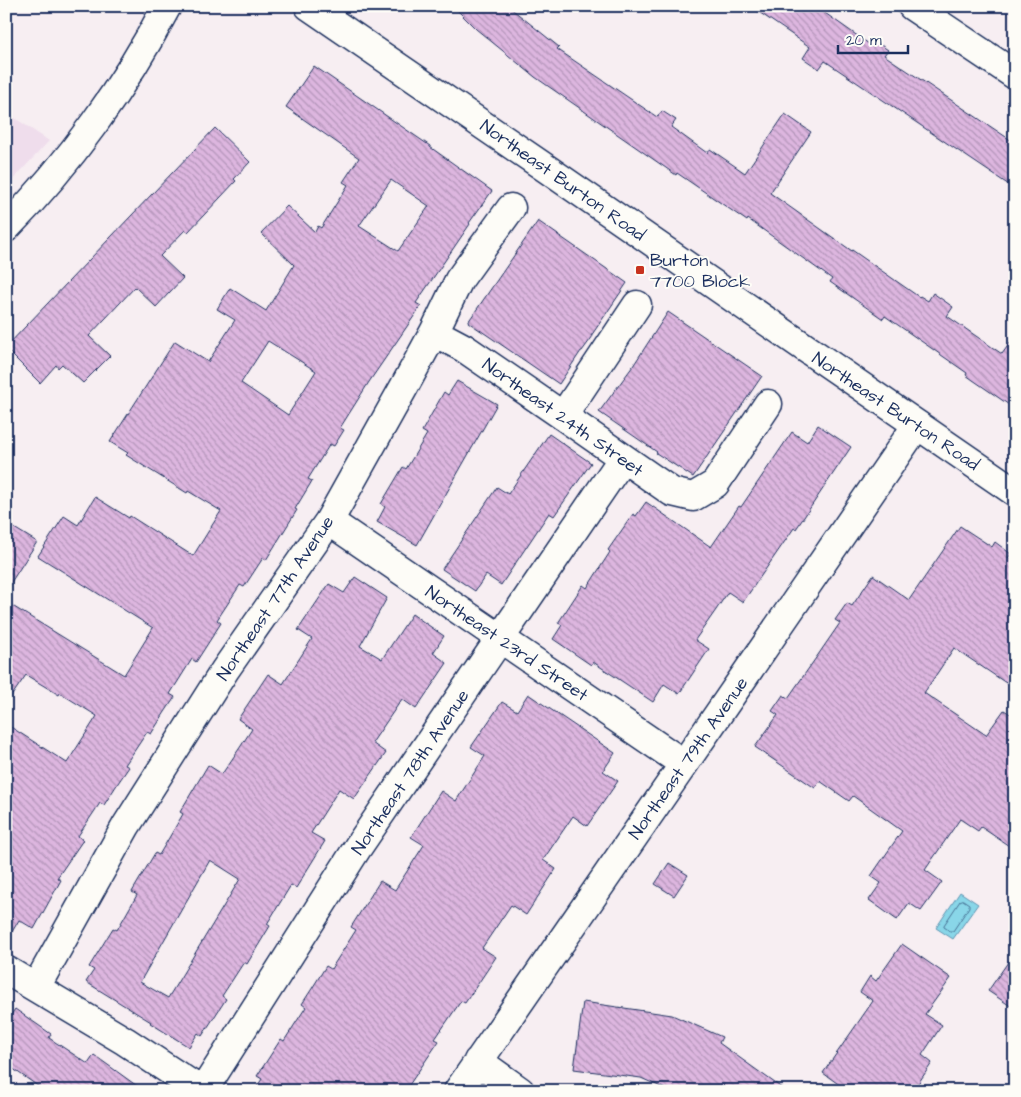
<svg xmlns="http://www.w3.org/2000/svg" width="1021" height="1097" font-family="'Architects Daughter',sans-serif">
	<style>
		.built { fill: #efddec }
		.water { fill: #89d6e8; stroke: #5d93b1 }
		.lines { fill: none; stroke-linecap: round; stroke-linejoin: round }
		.shore { stroke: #477295; stroke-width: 1 }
		.building { fill: url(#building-back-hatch); stroke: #1b2f5e; fill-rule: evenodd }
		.minor-casing { stroke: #1b2f5e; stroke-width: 31 }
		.major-casing { stroke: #1b2f5e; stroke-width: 31 }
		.minor { stroke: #fdfcf7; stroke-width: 28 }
		.major { stroke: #fdfcf7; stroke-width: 28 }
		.poi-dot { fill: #c8321e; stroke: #fdfcf7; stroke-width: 2 }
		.labels { text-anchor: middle; stroke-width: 4; stroke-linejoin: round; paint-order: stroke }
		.street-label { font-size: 18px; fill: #1b2f5e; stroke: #fdfcf7 }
		.poi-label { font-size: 18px; fill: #1b2f5e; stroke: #fdfcf7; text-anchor: start }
	</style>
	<defs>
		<pattern id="building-back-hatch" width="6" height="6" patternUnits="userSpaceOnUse" patternTransform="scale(1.25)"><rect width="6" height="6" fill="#ddb6df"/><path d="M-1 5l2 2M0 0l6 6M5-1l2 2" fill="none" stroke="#b294b8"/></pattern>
	</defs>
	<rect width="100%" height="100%" fill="#f7eef2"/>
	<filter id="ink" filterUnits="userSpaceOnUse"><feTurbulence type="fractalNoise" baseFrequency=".02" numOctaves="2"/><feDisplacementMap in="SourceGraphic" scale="10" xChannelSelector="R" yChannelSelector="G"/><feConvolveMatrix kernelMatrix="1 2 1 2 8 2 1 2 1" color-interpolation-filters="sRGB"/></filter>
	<g filter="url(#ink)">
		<path class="built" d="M 6,112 L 49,141 L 6,187 Z"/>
		<path class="water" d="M 960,892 L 978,904 L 953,939 L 936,928 Z"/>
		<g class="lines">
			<path class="shore" d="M 963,900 L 969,904 L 969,907 L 953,931 L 950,931 L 944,927 L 944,925 L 960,901 Z"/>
		</g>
		<path class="building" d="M 453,6 L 508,6 L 559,47 L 557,49 L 657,117 L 662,111 L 676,120 L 671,127 L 707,153 L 710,149 L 745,173 L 785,114 L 811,132 L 770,193 L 852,251 L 852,250 L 919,297 L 920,296 L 928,301 L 933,293 L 953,307 L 947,316 L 1002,354 L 1015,336 L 1015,409 L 973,380 L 966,375 L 967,373 L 885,316 L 883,319 L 830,282 L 832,279 L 748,219 L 747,221 L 677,173 L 676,175 L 535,77 L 476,29 Z
			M 750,6 L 815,6 L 869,44 L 872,39 L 888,50 L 884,55 L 1015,143 L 1015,189 L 825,61 L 819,69 L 803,58 L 810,47 Z
			M 314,66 L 430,146 L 430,147 L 492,191 L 469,223 L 470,224 L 416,303 L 421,306 L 369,382 L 340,428 L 344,430 L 334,446 L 330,444 L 308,479 L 312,481 L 295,509 L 297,510 L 266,560 L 263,558 L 244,587 L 240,585 L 217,620 L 221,623 L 196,662 L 192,659 L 170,694 L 175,697 L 165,712 L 151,734 L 147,732 L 125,765 L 129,767 L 118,783 L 104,805 L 100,803 L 78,836 L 83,840 L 57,878 L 61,880 L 34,929 L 19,920 L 6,942 L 6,724 L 67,763 L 97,716 L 60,693 L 59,695 L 26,675 L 6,704 L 6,602 L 124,675 L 153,628 L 38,556 L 64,516 L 78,525 L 95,497 L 129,518 L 130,516 L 193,556 L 221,511 L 188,491 L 187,493 L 126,455 L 128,453 L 110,442 L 175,341 L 208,362 L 235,320 L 217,309 L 230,288 L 266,311 L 294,265 L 261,233 L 287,206 L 315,232 L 318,226 L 321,228 L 348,185 L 343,182 L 359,158 L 286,107 ZM 391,180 L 429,206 L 398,251 L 359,226 ZM 268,341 L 316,371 L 288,415 L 241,383 Z
			M 215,128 L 250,162 L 234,179 L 236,181 L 188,232 L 185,230 L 160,256 L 183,278 L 156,307 L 135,287 L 89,336 L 110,356 L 83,383 L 62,364 L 58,368 L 56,365 L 40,383 L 6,349 L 6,347 Z
			M 538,221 L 627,283 L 591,336 L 593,336 L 582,351 L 581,351 L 559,384 L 468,322 Z
			M 668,312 L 762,376 L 693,477 L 656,453 L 657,452 L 599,412 L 633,366 Z
			M 457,381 L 497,404 L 417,545 L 377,522 L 385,507 L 381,504 L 403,467 L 406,469 L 427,434 L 422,431 L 444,392 L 448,395 Z
			M 818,425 L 851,447 L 796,529 L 794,528 L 743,602 L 728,592 L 716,610 L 695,640 L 709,649 L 679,694 L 664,684 L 653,702 L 593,662 L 591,665 L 553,639 L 562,625 L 558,623 L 583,585 L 587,588 L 610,552 L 608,550 L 633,514 L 636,516 L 646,502 L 711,547 L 739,506 L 741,507 L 792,432 L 807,442 Z
			M 549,434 L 591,463 L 554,516 L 549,513 L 501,585 L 486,575 L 475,591 L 442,569 L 497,487 L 508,494 Z
			M 6,523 L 37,542 L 6,590 Z
			M 960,526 L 992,547 L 995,542 L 1011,554 L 1008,558 L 1015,563 L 1015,670 L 1006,683 L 954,648 L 924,693 L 986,735 L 1004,710 L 1015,717 L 1015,850 L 981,827 L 978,831 L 960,819 L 925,870 L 942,882 L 921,911 L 909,903 L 897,920 L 869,900 L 881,883 L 871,876 L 902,831 L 853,796 L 849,801 L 820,781 L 815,788 L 755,747 L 778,715 L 772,711 L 783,695 L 788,698 L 818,655 L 840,623 L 835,620 L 847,603 L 852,606 L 873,575 L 909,600 Z
			M 355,577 L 387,598 L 360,646 L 382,659 L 412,614 L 444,636 L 433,653 L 447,663 L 416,709 L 402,699 L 372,743 L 386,753 L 354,799 L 339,789 L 327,808 L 311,833 L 325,841 L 296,888 L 291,885 L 267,924 L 270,926 L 247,964 L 244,962 L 222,996 L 226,999 L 202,1036 L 198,1033 L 189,1047 L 150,1023 L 151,1022 L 86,982 L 94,970 L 89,967 L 113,928 L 117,930 L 137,895 L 132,892 L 155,853 L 159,855 L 183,814 L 180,812 L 208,765 L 222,774 L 239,749 L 252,729 L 238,719 L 268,674 L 283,684 L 312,639 L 298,630 L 329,584 L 344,593 ZM 210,860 L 240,879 L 168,998 L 140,982 Z
			M 528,694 L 615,753 L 603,771 L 618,781 L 587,826 L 573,816 L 543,860 L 556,869 L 526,915 L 511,905 L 482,948 L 496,957 L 465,1003 L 461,1001 L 435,1039 L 439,1041 L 405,1091 L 254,1091 L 262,1079 L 257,1076 L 281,1039 L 284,1041 L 306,1007 L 302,1004 L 313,987 L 326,966 L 331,969 L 356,930 L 351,927 L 380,881 L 395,890 L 424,845 L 411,837 L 441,791 L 456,801 L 485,756 L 471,747 L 502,702 L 517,711 Z
			M 669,863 L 688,875 L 674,896 L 655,884 Z
			M 902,944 L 951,978 L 925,1014 L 942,1025 L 922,1055 L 932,1063 L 913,1091 L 848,1091 L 823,1073 L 873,1001 L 860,992 L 870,976 L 876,981 Z
			M 1015,952 L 1015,1009 L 988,991 Z
			M 583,1002 L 672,1015 L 722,1037 L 719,1043 L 786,1091 L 670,1091 L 641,1078 L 574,1069 Z
			M 15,1009 L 51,1034 L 49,1038 L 88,1064 L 94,1055 L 144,1091 L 45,1091 L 6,1064 L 6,1022 Z"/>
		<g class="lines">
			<defs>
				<path id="minor" d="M 912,6 L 1015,75
					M 6,228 C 69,164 125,86 167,6
					M 434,332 L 464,348 L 563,416 L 672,492 L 693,497 L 715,484 L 768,404
					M 563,416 L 637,305
					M 329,521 L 684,764
					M 6,970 L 125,1041 L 201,1091
					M 36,987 L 126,826 L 225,670 L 329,521 L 404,387 L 434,332 L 459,280 L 511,208
					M 478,1061 L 520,1091
					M 203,1091 L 358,847 L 623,458
					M 458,1091 L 684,764 L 917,425"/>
				<path id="major" d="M 309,6 L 547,169 L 807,349 L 1015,492"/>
			</defs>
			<use href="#minor" class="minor-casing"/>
			<use href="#major" class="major-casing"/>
			<use href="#minor" class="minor"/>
			<use href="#major" class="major"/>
		</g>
	</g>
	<rect class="poi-dot" x="635" y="265" width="10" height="10" rx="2.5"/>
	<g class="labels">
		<g class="street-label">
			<text transform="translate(563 180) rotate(35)" y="6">Northeast Burton Road</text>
			<text transform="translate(896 411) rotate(34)" y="6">Northeast Burton Road</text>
			<text transform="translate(563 417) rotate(35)" y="6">Northeast 24th Street</text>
			<text transform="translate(275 598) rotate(-56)" y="6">Northeast 77th Avenue</text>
			<text transform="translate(507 643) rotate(34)" y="6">Northeast 23rd Street</text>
			<text transform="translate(688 758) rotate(-55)" y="6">Northeast 79th Avenue</text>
			<text transform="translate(410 772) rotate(-56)" y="6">Northeast 78th Avenue</text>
		</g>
		<g class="poi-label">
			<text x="650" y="266">Burton<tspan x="650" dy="21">7700 Block</tspan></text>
		</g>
	</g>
	<rect width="1021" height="1097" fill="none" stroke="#fdfcf7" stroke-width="25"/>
	<rect x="12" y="12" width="996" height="1072" fill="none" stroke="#1b2f5e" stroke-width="2" filter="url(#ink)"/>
	<path d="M838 45v8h70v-8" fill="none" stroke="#1b2f5e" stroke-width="2.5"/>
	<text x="846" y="45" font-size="15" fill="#1b2f5e" stroke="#fdfcf7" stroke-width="4" paint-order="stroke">20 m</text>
</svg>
